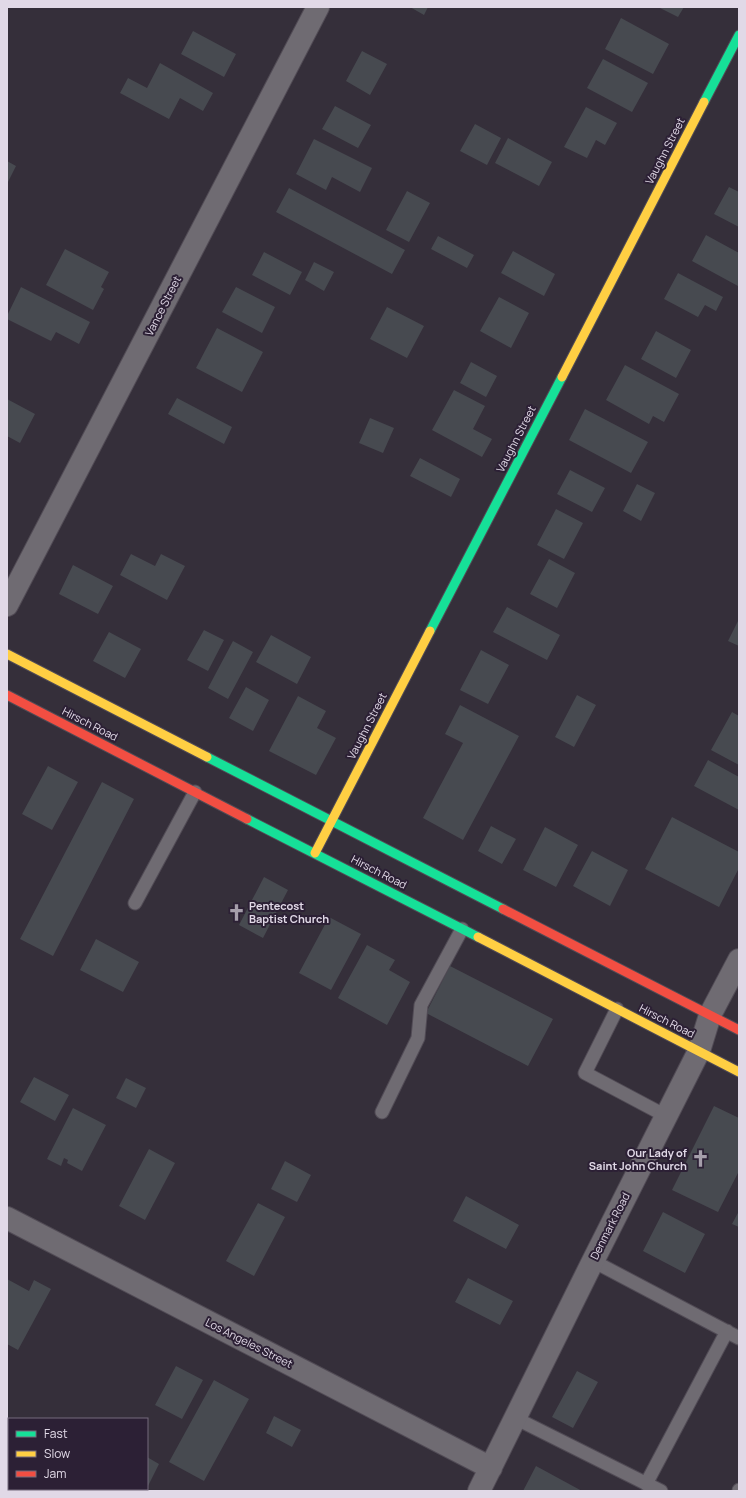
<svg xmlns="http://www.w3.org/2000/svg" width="746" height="1498" font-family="Manrope,sans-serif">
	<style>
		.building { fill: #474a50 }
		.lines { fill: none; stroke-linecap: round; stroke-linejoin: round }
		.lane-casing { stroke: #514b55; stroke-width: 15 }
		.street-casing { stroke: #514b55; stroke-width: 24 }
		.fast-casing { stroke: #514b55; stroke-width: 11 }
		.slow-casing { stroke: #514b55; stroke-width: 11 }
		.jam-casing { stroke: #514b55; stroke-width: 11 }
		.lane { stroke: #6f6b72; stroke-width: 13 }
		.street { stroke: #6f6b72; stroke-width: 22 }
		.fast { stroke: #16e098; stroke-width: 9 }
		.slow { stroke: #ffcf43; stroke-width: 9 }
		.jam { stroke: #f24e42; stroke-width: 9 }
		.labels { text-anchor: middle; stroke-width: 4; stroke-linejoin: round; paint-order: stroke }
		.street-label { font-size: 11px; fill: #e1d9e7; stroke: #2c2035 }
		.poi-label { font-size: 11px; font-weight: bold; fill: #e1d9e7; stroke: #2c2035; text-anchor: start }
	</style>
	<rect width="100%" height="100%" fill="#352f3a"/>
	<path class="building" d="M 410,7 L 428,7 L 424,15 Z
		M 658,7 L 684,7 L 678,17 Z
		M 621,18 L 669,44 L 653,74 L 605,49 Z
		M 193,31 L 236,54 L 224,77 L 181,54 Z
		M 362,51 L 387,64 L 370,95 L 346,81 Z
		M 603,59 L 648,83 L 632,112 L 587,88 Z
		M 160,63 L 213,93 L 203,111 L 180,98 L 169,119 L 120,93 L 128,78 L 147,88 Z
		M 335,106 L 371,125 L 358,148 L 322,129 Z
		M 586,107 L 617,123 L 605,145 L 596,140 L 587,158 L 564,147 Z
		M 475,124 L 501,138 L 487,165 L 460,151 Z
		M 508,138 L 552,162 L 539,186 L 495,163 Z
		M 314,139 L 372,168 L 360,192 L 332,177 L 326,190 L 296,174 Z
		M 7,161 L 16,166 L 7,184 Z
		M 729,187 L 739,192 L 739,227 L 714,214 Z
		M 289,188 L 405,250 L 392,274 L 276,212 Z
		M 407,191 L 430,203 L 409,242 L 386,230 Z
		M 706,235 L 739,253 L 739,283 L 738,286 L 692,261 Z
		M 438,236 L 474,255 L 467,268 L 431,249 Z
		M 65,249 L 109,272 L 101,287 L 104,289 L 93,310 L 46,285 Z
		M 513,251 L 555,274 L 544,296 L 501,273 Z
		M 264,252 L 302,272 L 290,295 L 252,275 Z
		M 314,262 L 334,272 L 324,291 L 305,280 Z
		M 678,273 L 723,297 L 716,311 L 705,305 L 698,317 L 664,299 Z
		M 21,287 L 90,322 L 79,344 L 56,332 L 51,341 L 7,319 L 7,316 Z
		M 236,287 L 275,307 L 262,333 L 222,312 Z
		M 499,297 L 529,313 L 511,348 L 480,331 Z
		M 387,307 L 424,326 L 407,358 L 370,339 Z
		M 217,328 L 263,352 L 242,392 L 196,368 Z
		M 656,331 L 691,350 L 676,378 L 641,359 Z
		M 471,362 L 497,376 L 486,397 L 460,383 Z
		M 625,365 L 679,394 L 664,422 L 653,416 L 649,424 L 606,400 Z
		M 454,390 L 485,406 L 473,429 L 492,439 L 482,457 L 432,430 Z
		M 177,398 L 232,427 L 224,444 L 168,414 Z
		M 7,399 L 35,414 L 20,443 L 7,436 Z
		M 585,409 L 648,442 L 631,473 L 569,440 Z
		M 370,418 L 394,428 L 383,453 L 359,443 Z
		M 420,458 L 460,479 L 451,497 L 410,476 Z
		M 570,470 L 605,488 L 592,512 L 557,494 Z
		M 637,484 L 655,493 L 641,521 L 623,511 Z
		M 556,509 L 583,523 L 564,559 L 537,545 Z
		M 131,554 L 155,566 L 161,554 L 185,566 L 167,600 L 120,575 Z
		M 549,559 L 575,573 L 557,608 L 530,594 Z
		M 73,565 L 113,586 L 98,614 L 59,594 Z
		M 507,607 L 560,635 L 547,660 L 493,632 Z
		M 739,619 L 739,646 L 728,641 Z
		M 204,630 L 224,640 L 208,671 L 187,660 Z
		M 109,632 L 141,649 L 125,678 L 93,661 Z
		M 271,635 L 311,657 L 297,684 L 256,662 Z
		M 233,641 L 253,652 L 228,699 L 208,688 Z
		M 481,650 L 509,665 L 488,704 L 460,690 Z
		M 246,687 L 269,700 L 253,731 L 229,718 Z
		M 577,695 L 596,705 L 574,747 L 555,737 Z
		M 298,696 L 326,711 L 317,728 L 336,738 L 316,775 L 269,751 Z
		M 460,705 L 519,736 L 463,840 L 423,818 L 463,743 L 445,734 Z
		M 732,712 L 739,716 L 739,765 L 711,750 Z
		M 708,760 L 739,777 L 739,810 L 694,786 Z
		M 48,766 L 78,782 L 52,830 L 22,814 Z
		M 102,782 L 134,799 L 53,956 L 20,939 Z
		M 672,817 L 739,852 L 739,868 L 719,907 L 645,869 Z
		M 491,826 L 516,839 L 502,864 L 478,851 Z
		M 545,827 L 578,845 L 556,887 L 523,870 Z
		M 592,851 L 628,870 L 610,906 L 573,886 Z
		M 264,877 L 288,890 L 263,938 L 239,925 Z
		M 329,917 L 361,934 L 331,990 L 299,973 Z
		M 96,939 L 139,962 L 123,992 L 80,970 Z
		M 367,945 L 395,960 L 389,970 L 410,982 L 387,1025 L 338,998 Z
		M 450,966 L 553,1019 L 528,1066 L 426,1013 Z
		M 34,1077 L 69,1095 L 55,1121 L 20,1102 Z
		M 126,1078 L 146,1088 L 136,1108 L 116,1098 Z
		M 714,1106 L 739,1118 L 739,1171 L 718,1212 L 672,1190 Z
		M 73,1108 L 106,1125 L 82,1171 L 67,1163 L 68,1160 L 64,1158 L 61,1166 L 47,1159 Z
		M 149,1149 L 175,1163 L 145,1220 L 119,1206 Z
		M 285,1161 L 311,1175 L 297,1202 L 271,1189 Z
		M 466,1196 L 519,1225 L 506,1249 L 453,1221 Z
		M 258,1203 L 285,1217 L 254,1276 L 226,1261 Z
		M 739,1211 L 739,1227 L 732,1224 Z
		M 663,1212 L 705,1234 L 685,1273 L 643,1251 Z
		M 468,1278 L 513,1301 L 500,1325 L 455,1302 Z
		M 7,1279 L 29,1291 L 34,1280 L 51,1289 L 18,1350 L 7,1344 Z
		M 176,1366 L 203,1380 L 182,1419 L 155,1405 Z
		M 577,1371 L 598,1382 L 573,1428 L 552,1417 Z
		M 214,1380 L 249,1399 L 204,1481 L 169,1462 Z
		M 274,1416 L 301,1430 L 292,1447 L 266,1433 Z
		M 147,1457 L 159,1464 L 147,1488 Z
		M 536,1466 L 582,1491 L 523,1491 Z"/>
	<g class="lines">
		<defs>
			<path id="lane" d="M 135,903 L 195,792
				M 617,1009 L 585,1073 L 666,1116
				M 382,1112 L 418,1038 L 421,1005 L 462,929
				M 593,1261 L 739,1338
				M 515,1418 L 661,1491
				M 646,1484 L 727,1331
				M 739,1491 L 739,1490"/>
			<path id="street" d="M 7,605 L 318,7
				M 7,1218 L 491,1468
				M 479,1491 L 591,1265 L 699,1051 L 710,1015 L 739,960"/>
			<path id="fast" d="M 704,102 L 739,35
				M 430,631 L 562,377
				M 207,757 L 503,909
				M 247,819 L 478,937"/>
			<path id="slow" d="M 562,377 L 704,102
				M 7,654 L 207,757
				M 315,853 L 430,631
				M 478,937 L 739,1072"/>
			<path id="jam" d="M 7,695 L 247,819
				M 503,909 L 739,1030"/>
		</defs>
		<use href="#lane" class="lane-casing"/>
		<use href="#street" class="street-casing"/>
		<use href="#fast" class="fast-casing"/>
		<use href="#slow" class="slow-casing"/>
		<use href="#jam" class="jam-casing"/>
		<use href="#lane" class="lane"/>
		<use href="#street" class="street"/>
		<use href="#fast" class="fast"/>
		<use href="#slow" class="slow"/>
		<use href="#jam" class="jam"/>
	</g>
	<defs>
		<symbol id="church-bare" viewBox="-9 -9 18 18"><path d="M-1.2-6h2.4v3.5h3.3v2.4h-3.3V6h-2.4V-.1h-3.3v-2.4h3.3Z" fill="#a59eaa" stroke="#2c2035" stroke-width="2.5" paint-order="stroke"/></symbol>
	</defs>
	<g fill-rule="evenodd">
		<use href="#church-bare" x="224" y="900" width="25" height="25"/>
		<use href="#church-bare" x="688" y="1146" width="25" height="25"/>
	</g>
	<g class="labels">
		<g class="street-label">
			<text transform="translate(665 151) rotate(-63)" y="4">Vaughn Street</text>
			<text transform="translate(163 306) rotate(-63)" y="4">Vance Street</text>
			<text transform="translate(516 439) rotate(-63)" y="4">Vaughn Street</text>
			<text transform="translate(90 724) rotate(27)" y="4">Hirsch Road</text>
			<text transform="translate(367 726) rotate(-63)" y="4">Vaughn Street</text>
			<text transform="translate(379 872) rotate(27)" y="4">Hirsch Road</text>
			<text transform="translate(667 1021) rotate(27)" y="4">Hirsch Road</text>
			<text transform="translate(610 1226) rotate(-63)" y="4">Denmark Road</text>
			<text transform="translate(249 1343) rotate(27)" y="4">Los Angeles Street</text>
		</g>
		<g class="poi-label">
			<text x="249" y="910">Pentecost<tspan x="249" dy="13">Baptist Church</tspan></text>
			<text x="687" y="1157" text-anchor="end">Our Lady of<tspan x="687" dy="13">Saint John Church</tspan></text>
		</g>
	</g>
	<rect width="746" height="1498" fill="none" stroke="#e1d9e7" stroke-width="16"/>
	<rect x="8" y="1418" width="140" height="72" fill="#2c2035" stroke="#746a7c"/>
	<rect x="16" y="1431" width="20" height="6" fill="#16e098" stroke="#746a7c"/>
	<text x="44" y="1438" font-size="12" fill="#e1d9e7">Fast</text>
	<rect x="16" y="1451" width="20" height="6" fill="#ffcf43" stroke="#746a7c"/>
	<text x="44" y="1458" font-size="12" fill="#e1d9e7">Slow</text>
	<rect x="16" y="1471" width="20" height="6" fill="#f24e42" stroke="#746a7c"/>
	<text x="44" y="1478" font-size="12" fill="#e1d9e7">Jam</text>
</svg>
